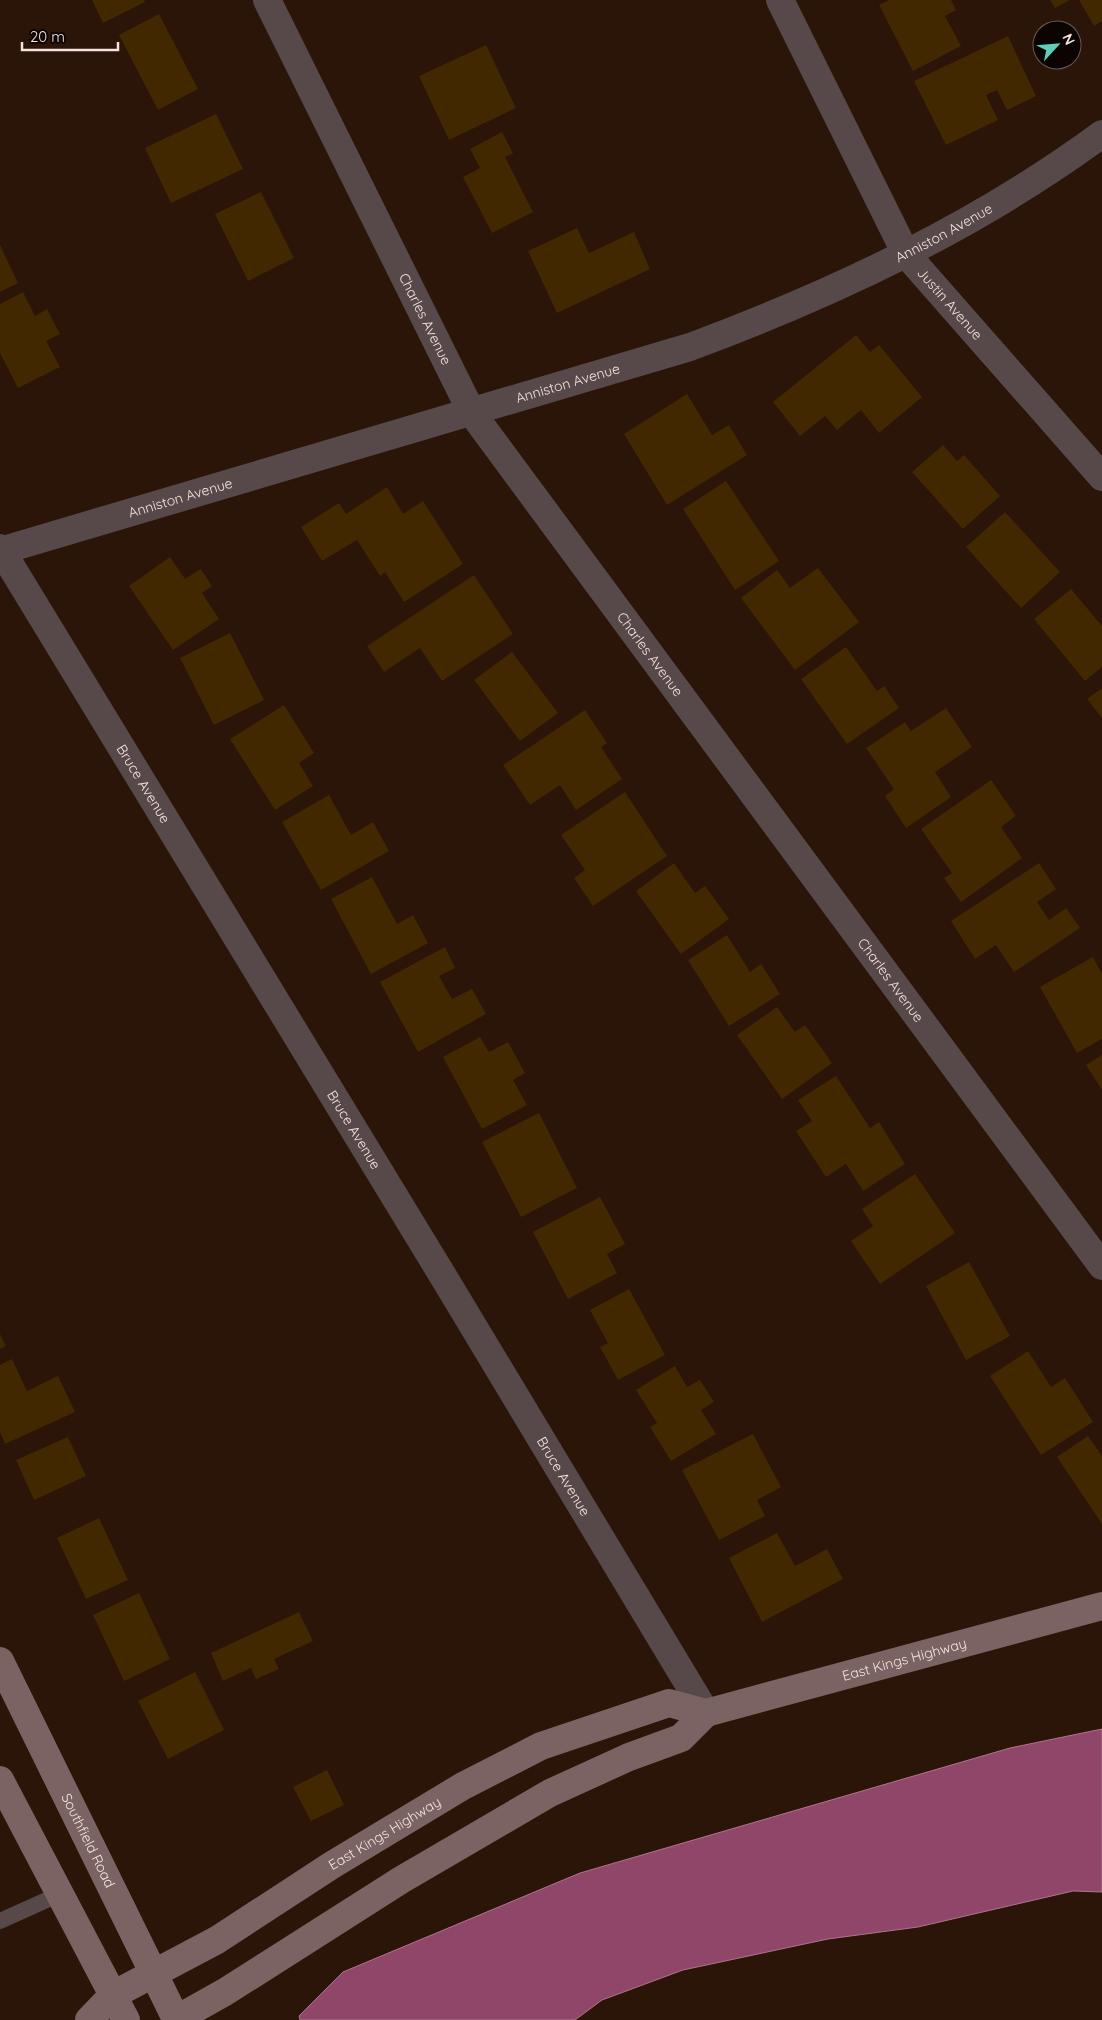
<svg xmlns="http://www.w3.org/2000/svg" width="1102" height="2020" font-family="Quicksand,sans-serif">
	<style>
		.water { fill: #904669; stroke: #ae758c }
		.building { fill: #422800 }
		.lines { fill: none; stroke-linecap: round; stroke-linejoin: round }
		.service { stroke: #574949; stroke-width: 16 }
		.minor { stroke: #574949; stroke-width: 28 }
		.secondary { stroke: #7a6362; stroke-width: 28 }
		.labels { text-anchor: middle; stroke-width: 5; stroke-linejoin: round; paint-order: stroke }
		.street-label { font-size: 14px; fill: #f5e3dc; stroke: #0c0402 }
	</style>
	<rect width="100%" height="100%" fill="#2b1408"/>
	<path class="water" d="M 1102,1729 L 1102,1892 L 1073,1891 L 918,1927 L 828,1939 L 683,1970 L 602,2000 L 575,2020 L 300,2020 L 299,2016 L 343,1972 L 580,1873 L 1010,1748 Z"/>
	<path class="building" d="M 92,0 L 144,0 L 145,2 L 103,23 Z
		M 889,0 L 951,0 L 956,10 L 945,16 L 961,46 L 913,71 L 879,5 Z
		M 1050,0 L 1070,0 L 1055,8 Z
		M 1079,0 L 1102,0 L 1102,21 L 1094,26 Z
		M 159,14 L 198,89 L 158,110 L 119,35 Z
		M 1008,36 L 1036,96 L 1007,110 L 997,90 L 986,95 L 998,120 L 946,145 L 914,81 Z
		M 486,45 L 516,108 L 449,140 L 419,76 Z
		M 216,114 L 243,169 L 171,203 L 145,148 Z
		M 502,132 L 513,153 L 505,157 L 533,212 L 492,233 L 463,177 L 480,168 L 470,149 Z
		M 261,192 L 294,258 L 248,281 L 215,214 Z
		M 577,228 L 589,253 L 634,232 L 650,269 L 557,313 L 528,251 Z
		M 0,245 L 18,283 L 0,292 Z
		M 23,292 L 35,316 L 47,309 L 60,334 L 46,341 L 60,367 L 18,388 L 0,353 L 0,304 Z
		M 856,335 L 870,352 L 879,345 L 922,397 L 879,433 L 861,410 L 837,430 L 825,416 L 800,436 L 773,402 Z
		M 687,394 L 712,435 L 729,425 L 747,455 L 667,505 L 624,434 Z
		M 943,445 L 957,461 L 964,455 L 1000,496 L 963,529 L 912,472 Z
		M 726,481 L 779,561 L 735,590 L 683,509 Z
		M 387,487 L 403,514 L 423,501 L 463,564 L 404,602 L 385,572 L 380,576 L 357,540 L 322,561 L 301,527 L 339,503 L 346,514 Z
		M 1005,512 L 1060,572 L 1021,608 L 966,547 Z
		M 170,557 L 185,579 L 201,569 L 212,586 L 202,593 L 219,619 L 173,650 L 129,586 Z
		M 818,568 L 859,622 L 795,670 L 741,598 L 777,570 L 790,588 Z
		M 474,575 L 513,634 L 442,681 L 420,648 L 384,672 L 367,646 Z
		M 1071,589 L 1102,626 L 1102,667 L 1085,681 L 1034,619 Z
		M 230,633 L 264,700 L 214,725 L 180,658 Z
		M 846,647 L 877,691 L 884,686 L 899,708 L 847,744 L 801,679 Z
		M 512,652 L 558,713 L 520,741 L 474,680 Z
		M 1102,688 L 1102,718 L 1087,699 Z
		M 284,705 L 314,753 L 299,763 L 313,786 L 275,810 L 230,739 Z
		M 946,708 L 972,747 L 935,772 L 951,797 L 906,828 L 885,796 L 894,789 L 866,748 L 905,722 L 911,731 Z
		M 585,710 L 607,743 L 601,747 L 622,779 L 576,810 L 560,785 L 530,805 L 503,765 Z
		M 991,780 L 1016,816 L 1001,827 L 1022,858 L 961,902 L 944,878 L 952,873 L 921,829 Z
		M 625,792 L 667,856 L 593,906 L 574,878 L 585,870 L 561,835 Z
		M 329,795 L 351,835 L 373,822 L 389,851 L 321,890 L 282,822 Z
		M 674,863 L 695,893 L 705,886 L 729,919 L 681,954 L 636,891 Z
		M 1039,863 L 1056,889 L 1037,902 L 1049,920 L 1066,908 L 1080,928 L 1014,972 L 996,945 L 975,959 L 951,921 Z
		M 372,877 L 397,924 L 413,915 L 428,943 L 371,974 L 331,899 Z
		M 727,935 L 750,972 L 761,964 L 780,994 L 729,1026 L 688,960 Z
		M 445,947 L 455,968 L 439,976 L 452,999 L 472,989 L 486,1014 L 418,1052 L 380,982 Z
		M 1093,957 L 1102,974 L 1102,1039 L 1077,1053 L 1040,987 Z
		M 777,1007 L 795,1032 L 805,1025 L 832,1063 L 782,1099 L 737,1035 Z
		M 480,1037 L 489,1052 L 508,1042 L 525,1073 L 513,1080 L 527,1105 L 482,1129 L 443,1057 Z
		M 1102,1055 L 1102,1090 L 1086,1065 Z
		M 836,1076 L 870,1128 L 879,1122 L 905,1164 L 863,1191 L 846,1164 L 826,1177 L 796,1131 L 812,1121 L 798,1100 Z
		M 539,1113 L 577,1188 L 521,1217 L 482,1142 Z
		M 915,1174 L 955,1233 L 880,1284 L 851,1241 L 873,1226 L 862,1209 Z
		M 600,1197 L 625,1244 L 607,1254 L 617,1273 L 568,1299 L 533,1232 Z
		M 969,1262 L 1010,1336 L 966,1360 L 926,1286 Z
		M 629,1289 L 665,1355 L 618,1380 L 600,1347 L 608,1343 L 590,1310 Z
		M 0,1334 L 6,1346 L 0,1349 Z
		M 1028,1351 L 1051,1387 L 1065,1378 L 1093,1422 L 1041,1455 L 990,1376 Z
		M 12,1359 L 27,1391 L 58,1376 L 75,1412 L 5,1444 L 0,1432 L 0,1365 Z
		M 675,1366 L 687,1387 L 700,1380 L 714,1402 L 701,1410 L 716,1434 L 671,1461 L 650,1427 L 657,1423 L 636,1390 Z
		M 753,1434 L 781,1487 L 757,1500 L 765,1516 L 719,1540 L 682,1470 Z
		M 1088,1436 L 1102,1456 L 1102,1524 L 1057,1457 Z
		M 68,1437 L 86,1476 L 34,1500 L 16,1460 Z
		M 99,1518 L 128,1580 L 86,1599 L 57,1538 Z
		M 777,1533 L 795,1566 L 827,1549 L 843,1579 L 762,1622 L 729,1558 Z
		M 139,1593 L 170,1659 L 124,1681 L 93,1615 Z
		M 299,1612 L 313,1641 L 274,1659 L 279,1669 L 256,1679 L 251,1668 L 223,1681 L 211,1653 Z
		M 195,1672 L 224,1730 L 168,1759 L 138,1701 Z
		M 327,1770 L 344,1805 L 311,1821 L 293,1787 Z"/>
	<g class="lines">
		<path class="service" d="M 0,1921 L 60,1894"/>
		<g class="minor">
			<path id="s1" d="M 267,0 L 472,413 L 1102,1266"/>
			<path id="s2" d="M 780,0 L 906,254 L 1102,477"/>
			<path id="s3" d="M 0,548 L 446,1281 L 706,1713"/>
			<path id="s4" d="M 0,551 L 690,347 C 835,293 977,226 1102,134"/>
		</g>
		<g class="secondary">
			<path id="s5" d="M 0,1661 L 176,2019"/>
			<path d="M 0,1780 L 126,2020"/>
			<path id="s6" d="M 89,2020 L 113,1995 L 217,1940 L 332,1865 L 463,1786 L 541,1746 L 669,1703 L 706,1713 L 1102,1606"/>
			<path d="M 175,2020 L 225,1992 L 401,1880 L 550,1793 L 629,1757 L 681,1738 L 706,1713"/>
		</g>
	</g>
	<g class="labels">
		<g class="street-label">
			<text dy="5" stroke="none"><textPath href="#s4" startOffset="998">Anniston Avenue</textPath></text>
			<text dy="5" stroke="none"><textPath href="#s2" startOffset="350">Justin Avenue</textPath></text>
			<text dy="5" stroke="none"><textPath href="#s1" startOffset="356">Charles Avenue</textPath></text>
			<text dy="5" stroke="none"><textPath href="#s4" startOffset="592">Anniston Avenue</textPath></text>
			<text dy="5" stroke="none"><textPath href="#s4" startOffset="188">Anniston Avenue</textPath></text>
			<text dy="5" stroke="none"><textPath href="#s1" startOffset="761">Charles Avenue</textPath></text>
			<text dy="5" stroke="none"><textPath href="#s3" startOffset="276">Bruce Avenue</textPath></text>
			<text dy="5" stroke="none"><textPath href="#s1" startOffset="1166">Charles Avenue</textPath></text>
			<text dy="5" stroke="none"><textPath href="#s3" startOffset="681">Bruce Avenue</textPath></text>
			<text dy="5" stroke="none"><textPath href="#s3" startOffset="1086">Bruce Avenue</textPath></text>
			<text dy="5" stroke="none"><textPath href="#s6" startOffset="909">East Kings Highway</textPath></text>
			<text dy="5" stroke="none"><textPath href="#s6" startOffset="351">East Kings Highway</textPath></text>
			<text dy="5" stroke="none"><textPath href="#s5" startOffset="200">Southfield Road</textPath></text>
		</g>
	</g>
	<g transform="translate(1057 45) rotate(64)"><circle r="24" fill="#0c0402" stroke="#695d59"/>
	<path d="M0-4L9 19L0 12L-9 19Z" fill="#5eceb8"/>
	<text y="-8" font-size="14" font-weight="bold" text-anchor="middle" fill="#f5e3dc">N</text>
	</g>
	<path d="M22 42v8h96v-8" fill="none" stroke="#f5e3dc" stroke-width="2.5"/>
	<text x="30" y="42" font-size="15" fill="#f5e3dc" stroke="#0c0402" stroke-width="4" paint-order="stroke">20 m</text>
</svg>
